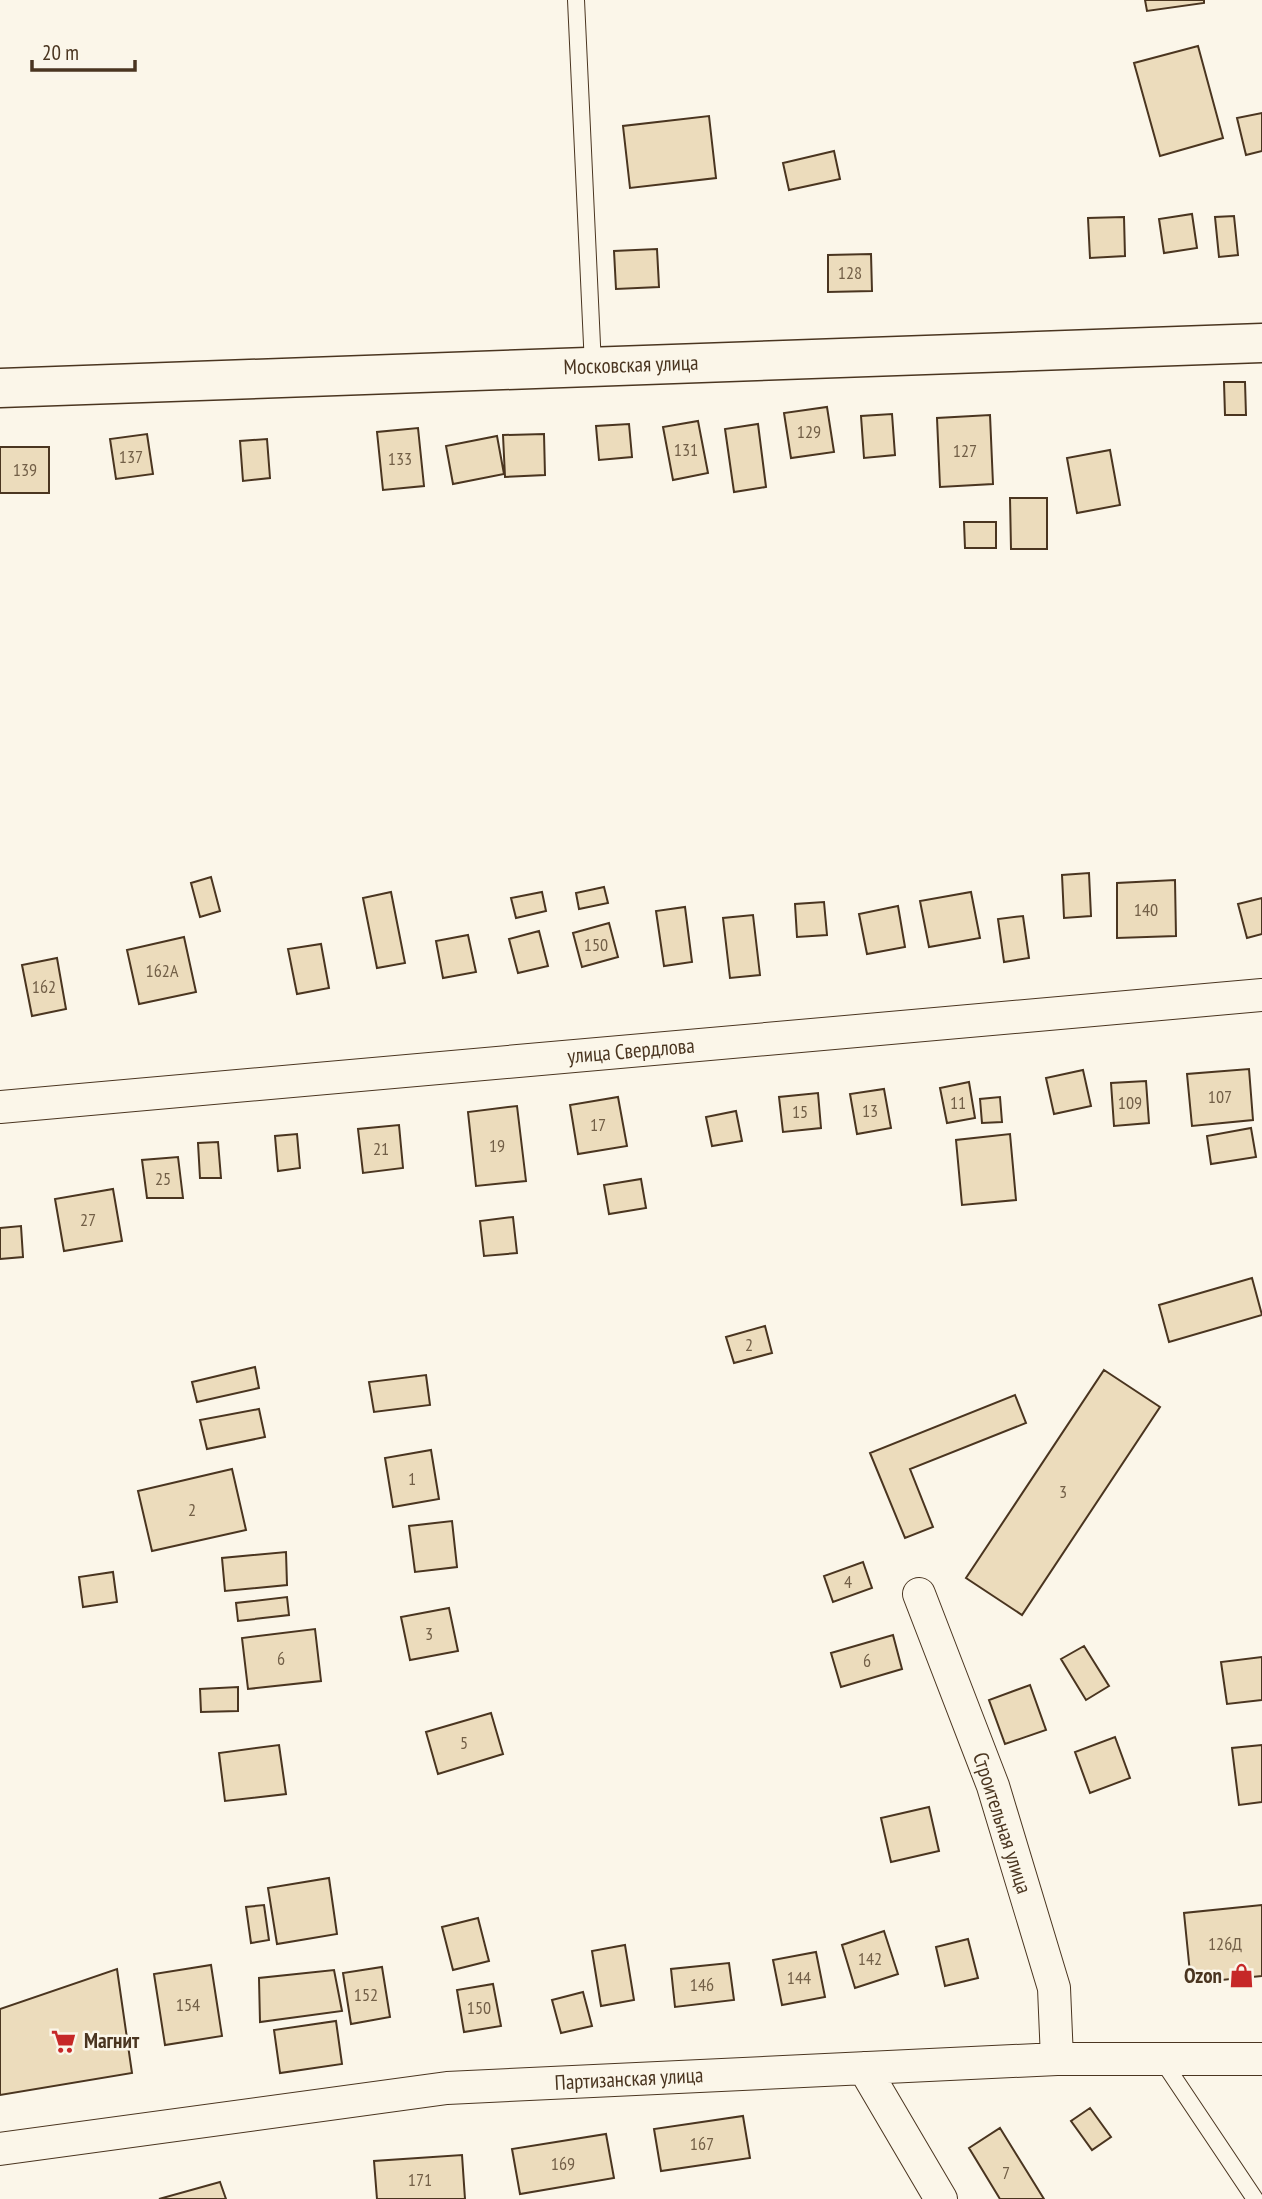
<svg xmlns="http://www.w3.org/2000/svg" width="1262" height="2199" font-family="'PT Sans Narrow',sans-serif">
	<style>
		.building { fill: #ecdcbc; stroke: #4a3520; stroke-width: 2 }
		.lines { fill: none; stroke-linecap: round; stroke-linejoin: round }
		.lane-casing { stroke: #4a3520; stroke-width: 18 }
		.street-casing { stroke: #4a3520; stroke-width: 34 }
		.secondary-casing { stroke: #4a3520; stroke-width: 41 }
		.lane { stroke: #fbf6e9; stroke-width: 16 }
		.street { stroke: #fbf6e9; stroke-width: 32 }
		.secondary { stroke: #fbf6e9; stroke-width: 38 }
		.labels { text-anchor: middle; stroke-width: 5; stroke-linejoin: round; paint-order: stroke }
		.number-label { font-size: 18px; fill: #725f47 }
		.street-label { font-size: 21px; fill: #4a3520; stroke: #fbf6e9 }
		.poi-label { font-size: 21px; font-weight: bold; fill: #4a3520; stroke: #fbf6e9; text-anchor: end }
	</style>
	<rect width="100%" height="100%" fill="#fbf6e9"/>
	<path class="building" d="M 1145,0 L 1204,0 L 1204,3 L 1147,11 Z
		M 1198,46 L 1223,138 L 1160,156 L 1134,63 Z
		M 1262,113 L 1262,151 L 1246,155 L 1237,118 Z
		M 709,116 L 716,178 L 630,188 L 623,126 Z
		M 834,151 L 840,179 L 789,190 L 783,163 Z
		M 1192,214 L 1197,248 L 1164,253 L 1159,219 Z
		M 1234,216 L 1238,255 L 1219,257 L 1215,217 Z
		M 1124,217 L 1125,256 L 1090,258 L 1088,218 Z
		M 657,249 L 659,287 L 616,289 L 614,251 Z
		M 871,254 L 872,291 L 828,292 L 828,255 Z
		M 1224,382 L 1245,382 L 1246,415 L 1225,415 Z
		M 827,407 L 834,452 L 791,458 L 784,413 Z
		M 892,414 L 895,455 L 864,458 L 861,416 Z
		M 990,415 L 993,484 L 940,487 L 937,418 Z
		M 698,421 L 708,473 L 673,480 L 663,427 Z
		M 629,424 L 632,457 L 599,460 L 596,426 Z
		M 758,424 L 766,487 L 734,492 L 725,429 Z
		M 418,428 L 424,486 L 383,490 L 377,432 Z
		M 147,434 L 153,474 L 116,479 L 110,439 Z
		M 544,434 L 545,475 L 505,477 L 503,435 Z
		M 497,436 L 504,474 L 453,484 L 446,446 Z
		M 267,439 L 270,478 L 243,481 L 240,441 Z
		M 0,447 L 49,447 L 49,493 L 0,493 Z
		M 1110,450 L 1120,505 L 1077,513 L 1067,458 Z
		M 1010,498 L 1047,498 L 1047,549 L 1011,549 Z
		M 964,522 L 996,522 L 996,548 L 965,548 Z
		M 1089,873 L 1091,916 L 1064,918 L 1062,875 Z
		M 211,877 L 220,911 L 200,917 L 191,883 Z
		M 1175,880 L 1176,936 L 1117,938 L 1117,883 Z
		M 604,887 L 608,903 L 579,909 L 576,893 Z
		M 391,892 L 405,963 L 377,968 L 363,898 Z
		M 542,892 L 546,911 L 516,918 L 511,898 Z
		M 971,892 L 980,938 L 929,947 L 920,901 Z
		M 1262,898 L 1262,934 L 1247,938 L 1238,904 Z
		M 824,902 L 827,935 L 797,937 L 795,904 Z
		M 898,906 L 905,947 L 867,954 L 859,914 Z
		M 685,907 L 692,962 L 664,966 L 656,911 Z
		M 753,915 L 760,975 L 730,978 L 723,918 Z
		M 1023,916 L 1029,958 L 1004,962 L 998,919 Z
		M 609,923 L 618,957 L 582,967 L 573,933 Z
		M 539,931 L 548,966 L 518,973 L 509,939 Z
		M 468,935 L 476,972 L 443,978 L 436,941 Z
		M 184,937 L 196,992 L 139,1004 L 127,950 Z
		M 321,944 L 329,988 L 297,994 L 288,949 Z
		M 57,958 L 66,1009 L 32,1016 L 22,965 Z
		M 1249,1069 L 1253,1120 L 1192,1126 L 1187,1074 Z
		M 1083,1070 L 1091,1106 L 1054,1114 L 1046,1078 Z
		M 1146,1081 L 1149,1123 L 1114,1126 L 1111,1083 Z
		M 969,1082 L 975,1118 L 947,1123 L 940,1088 Z
		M 884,1089 L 891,1128 L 857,1134 L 850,1094 Z
		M 818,1093 L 821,1128 L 783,1132 L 779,1097 Z
		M 618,1097 L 627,1146 L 578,1154 L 570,1105 Z
		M 1000,1097 L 1002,1122 L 982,1123 L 980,1099 Z
		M 517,1106 L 526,1181 L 476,1186 L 468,1112 Z
		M 736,1111 L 742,1141 L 712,1146 L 706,1117 Z
		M 399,1125 L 403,1168 L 363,1173 L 358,1129 Z
		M 1251,1128 L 1256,1157 L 1211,1164 L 1207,1136 Z
		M 297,1134 L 300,1168 L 278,1171 L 275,1136 Z
		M 1010,1134 L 1016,1200 L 962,1205 L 956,1140 Z
		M 218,1142 L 221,1178 L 200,1178 L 198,1143 Z
		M 178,1157 L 183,1198 L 147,1198 L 142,1160 Z
		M 641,1179 L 646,1208 L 609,1214 L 604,1185 Z
		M 113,1189 L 122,1241 L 64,1251 L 55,1199 Z
		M 513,1217 L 517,1253 L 484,1256 L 480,1221 Z
		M 21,1226 L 23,1257 L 0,1259 L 0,1228 Z
		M 1252,1278 L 1262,1315 L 1169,1342 L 1159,1305 Z
		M 765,1326 L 772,1353 L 734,1363 L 726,1337 Z
		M 255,1367 L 259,1388 L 197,1402 L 192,1382 Z
		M 1104,1370 L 1160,1407 L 1022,1615 L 966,1578 Z
		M 426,1375 L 430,1405 L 374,1412 L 369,1382 Z
		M 1015,1395 L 1026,1423 L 910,1469 L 933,1527 L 905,1538 L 870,1453 Z
		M 259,1409 L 265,1437 L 207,1449 L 200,1420 Z
		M 431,1450 L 439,1499 L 393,1507 L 385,1458 Z
		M 232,1469 L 246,1530 L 152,1551 L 138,1491 Z
		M 452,1521 L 457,1567 L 415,1572 L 409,1526 Z
		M 286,1552 L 287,1585 L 225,1591 L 222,1558 Z
		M 863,1562 L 872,1588 L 833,1602 L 824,1576 Z
		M 113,1572 L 117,1602 L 83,1607 L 79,1577 Z
		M 287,1597 L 289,1615 L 238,1621 L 236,1603 Z
		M 449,1608 L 458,1651 L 410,1660 L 401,1617 Z
		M 315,1629 L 321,1681 L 248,1689 L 242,1638 Z
		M 893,1635 L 902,1669 L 841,1687 L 831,1653 Z
		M 1084,1646 L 1109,1686 L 1086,1700 L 1061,1659 Z
		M 1262,1657 L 1262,1700 L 1227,1704 L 1221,1662 Z
		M 1030,1685 L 1046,1730 L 1005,1744 L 989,1700 Z
		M 238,1687 L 238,1711 L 201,1712 L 200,1689 Z
		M 491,1713 L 503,1754 L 438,1774 L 426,1732 Z
		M 1115,1737 L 1130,1778 L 1090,1793 L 1075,1752 Z
		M 279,1745 L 286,1794 L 225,1801 L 219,1753 Z
		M 1262,1745 L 1262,1802 L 1239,1805 L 1232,1748 Z
		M 929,1807 L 939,1851 L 891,1862 L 881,1818 Z
		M 329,1878 L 337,1934 L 277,1944 L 268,1888 Z
		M 264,1905 L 269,1940 L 251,1943 L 246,1907 Z
		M 1262,1905 L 1262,1976 L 1191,1983 L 1184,1913 Z
		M 478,1918 L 489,1961 L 453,1970 L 442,1927 Z
		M 884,1931 L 898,1974 L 855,1988 L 842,1945 Z
		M 968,1939 L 978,1978 L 945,1986 L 936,1947 Z
		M 625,1945 L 634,2000 L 601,2006 L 592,1951 Z
		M 816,1952 L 825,1997 L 782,2005 L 773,1960 Z
		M 729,1963 L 734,2000 L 675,2007 L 671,1969 Z
		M 211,1965 L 222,2036 L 165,2045 L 154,1974 Z
		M 382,1967 L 390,2017 L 351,2024 L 343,1973 Z
		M 117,1969 L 132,2073 L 0,2095 L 0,2009 Z
		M 334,1970 L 342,2011 L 260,2022 L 259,1978 Z
		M 493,1984 L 501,2026 L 464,2032 L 457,1990 Z
		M 583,1992 L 592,2026 L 561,2033 L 552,2000 Z
		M 336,2021 L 342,2064 L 280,2073 L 274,2030 Z
		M 1090,2108 L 1111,2137 L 1092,2150 L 1071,2121 Z
		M 743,2116 L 750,2158 L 661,2171 L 654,2129 Z
		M 1000,2128 L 1044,2199 L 1000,2199 L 969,2148 Z
		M 606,2134 L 614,2178 L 520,2194 L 512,2149 Z
		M 462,2155 L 465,2199 L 377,2199 L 374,2161 Z
		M 220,2182 L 226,2199 L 159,2199 Z"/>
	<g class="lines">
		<defs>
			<path id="lane" d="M 576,0 L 593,366
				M 1162,2060 L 1255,2199"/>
			<path id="street" d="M 0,1107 L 1262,995
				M 919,1594 L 993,1786 L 1054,1988 L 1057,2059
				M 864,2068 L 941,2199
				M 0,2149 L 447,2088 L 1057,2059 L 1262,2059"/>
			<path id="secondary" d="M 0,388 L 1262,343"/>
		</defs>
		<use href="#lane" class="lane-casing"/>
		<use href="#street" class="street-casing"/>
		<use href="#secondary" class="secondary-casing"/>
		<use href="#lane" class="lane"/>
		<use href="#street" class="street"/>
		<use href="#secondary" class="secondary"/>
	</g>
	<defs>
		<symbol id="shop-bare" viewBox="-9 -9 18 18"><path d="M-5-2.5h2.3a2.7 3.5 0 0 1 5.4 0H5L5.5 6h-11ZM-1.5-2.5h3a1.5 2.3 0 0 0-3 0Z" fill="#c62828" stroke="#fbf6e9" stroke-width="2.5" paint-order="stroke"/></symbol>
		<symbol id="supermarket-bare" viewBox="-9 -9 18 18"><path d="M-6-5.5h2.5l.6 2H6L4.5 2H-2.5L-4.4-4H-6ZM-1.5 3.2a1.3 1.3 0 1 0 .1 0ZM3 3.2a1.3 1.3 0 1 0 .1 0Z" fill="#c62828" stroke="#fbf6e9" stroke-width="2.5" paint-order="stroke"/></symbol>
	</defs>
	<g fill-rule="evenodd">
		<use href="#shop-bare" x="1224" y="1958" width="35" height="35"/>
		<use href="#supermarket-bare" x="46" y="2024" width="35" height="35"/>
	</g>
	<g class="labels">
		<g class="number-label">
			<text x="850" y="279">128</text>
			<text x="809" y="438">129</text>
			<text x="686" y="456">131</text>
			<text x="965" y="457">127</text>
			<text x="131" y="463">137</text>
			<text x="400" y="465">133</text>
			<text x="25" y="476">139</text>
			<text x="1146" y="916">140</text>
			<text x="596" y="951">150</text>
			<text x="162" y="977">162А</text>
			<text x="44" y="993">162</text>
			<text x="1220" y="1103">107</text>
			<text x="958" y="1109">11</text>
			<text x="1130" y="1109">109</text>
			<text x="870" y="1117">13</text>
			<text x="800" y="1118">15</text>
			<text x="598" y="1131">17</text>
			<text x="497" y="1152">19</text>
			<text x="381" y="1155">21</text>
			<text x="163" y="1185">25</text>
			<text x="88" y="1226">27</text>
			<text x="749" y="1351">2</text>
			<text x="412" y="1485">1</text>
			<text x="1063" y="1498">3</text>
			<text x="192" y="1516">2</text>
			<text x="848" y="1588">4</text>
			<text x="429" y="1640">3</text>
			<text x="281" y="1665">6</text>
			<text x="867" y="1667">6</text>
			<text x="464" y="1749">5</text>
			<text x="1225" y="1950">126Д</text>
			<text x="870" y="1965">142</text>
			<text x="799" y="1984">144</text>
			<text x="702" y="1991">146</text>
			<text x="366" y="2001">152</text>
			<text x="188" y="2011">154</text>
			<text x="479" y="2014">150</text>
			<text x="702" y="2150">167</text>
			<text x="563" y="2170">169</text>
			<text x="1006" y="2179">7</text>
			<text x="420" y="2186">171</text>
		</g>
		<g class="street-label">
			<text transform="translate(631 365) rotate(-2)" y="7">Московская улица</text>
			<text transform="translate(631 1051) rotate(-5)" y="7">улица Свердлова</text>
			<text transform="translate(1002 1823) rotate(72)" y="7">Строительная улица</text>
			<text transform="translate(629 2079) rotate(-3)" y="7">Партизанская улица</text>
		</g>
		<g class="poi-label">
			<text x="1222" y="1983">Ozon</text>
			<text x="84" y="2048" text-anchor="start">Магнит</text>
		</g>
	</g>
	<path d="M32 60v10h103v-10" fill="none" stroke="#4a3520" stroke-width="3.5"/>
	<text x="42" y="60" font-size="21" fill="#4a3520" stroke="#fbf6e9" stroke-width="5" paint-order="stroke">20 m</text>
</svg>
